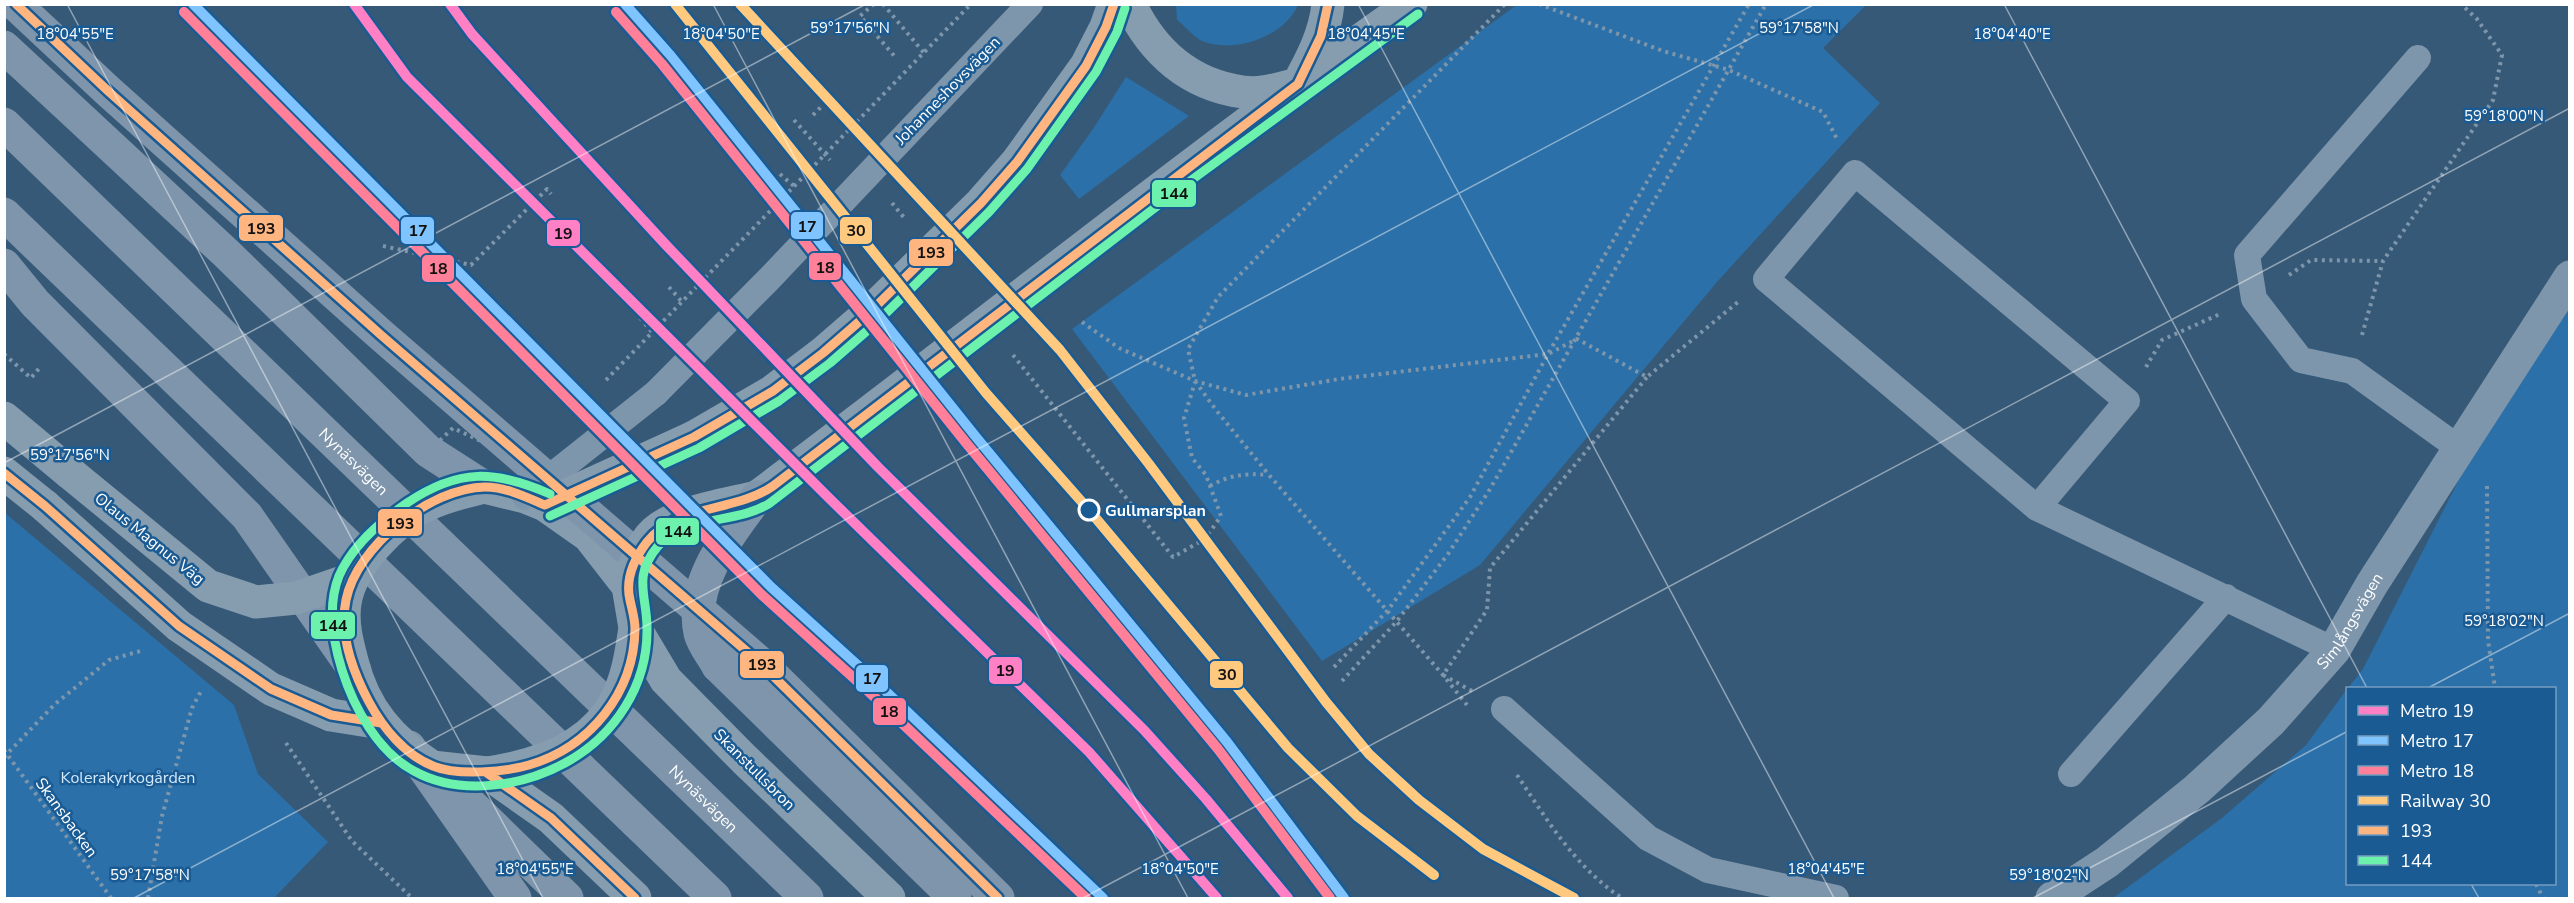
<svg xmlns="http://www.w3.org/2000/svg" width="2574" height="903" font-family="'Nunito Sans',sans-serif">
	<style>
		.green { fill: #2b70a8 }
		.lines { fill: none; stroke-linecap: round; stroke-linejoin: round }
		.path { stroke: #7e96ab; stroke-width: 4; stroke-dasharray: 3 4.5; stroke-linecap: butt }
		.lane { stroke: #7e96ab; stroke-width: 26 }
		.street { stroke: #7e96ab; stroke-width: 33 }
		.secondary { stroke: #869caf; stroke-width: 33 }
		.highway { stroke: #7e95ab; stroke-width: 33 }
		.path-bridge { stroke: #7e96ab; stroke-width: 4; stroke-dasharray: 3 4.5; stroke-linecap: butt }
		.lane-bridge { stroke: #7e96ab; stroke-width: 26 }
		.secondary-bridge { stroke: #869caf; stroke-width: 33 }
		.highway-bridge { stroke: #7e95ab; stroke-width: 33 }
		.bus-1-casing { stroke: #1a5b94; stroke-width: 14 }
		.bus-2-casing { stroke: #1a5b94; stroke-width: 14 }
		.bus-1 { stroke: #ffb580; stroke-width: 9 }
		.bus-2 { stroke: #6df2ae; stroke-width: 9 }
		.rail-1-casing { stroke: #1a5b94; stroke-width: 15 }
		.rail-1 { stroke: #ffca80; stroke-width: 10 }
		.metro-1-casing { stroke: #1a5b94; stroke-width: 15 }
		.metro-2-casing { stroke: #1a5b94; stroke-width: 15 }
		.metro-3-casing { stroke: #1a5b94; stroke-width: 15 }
		.metro-1 { stroke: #ff80c5; stroke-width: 10 }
		.metro-2 { stroke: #80c4ff; stroke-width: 10 }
		.metro-3 { stroke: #ff8098; stroke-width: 10 }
		.ticks { fill: none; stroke: #fff; stroke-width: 1.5; stroke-opacity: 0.45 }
		.stop-dot { fill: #1a5b94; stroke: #fff; stroke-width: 3 }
		.labels { text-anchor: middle; stroke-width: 5; stroke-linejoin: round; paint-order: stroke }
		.street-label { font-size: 16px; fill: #fff; stroke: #1a5b94 }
		.stop-label { font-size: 16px; font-weight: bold; fill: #fff; stroke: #1a5b94; text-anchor: start }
		.park-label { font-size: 16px; fill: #d2e9fb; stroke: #1a5b94 }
		.ticks-label { font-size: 15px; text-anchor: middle; fill: #fff; stroke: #1a5b94; stroke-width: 5; stroke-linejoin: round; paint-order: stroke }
		.line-badge { stroke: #1a5b94; stroke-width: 2 }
		.pale-badge-label { font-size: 16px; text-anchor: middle; font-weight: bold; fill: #111 }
	</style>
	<rect width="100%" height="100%" fill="#365978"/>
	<path class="green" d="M 1518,4 L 1866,5 L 1823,48 L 1880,103 L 1717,282 L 1480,565 L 1322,661 L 1072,329 Z
		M 1176,5 L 1176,4 L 1298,5 C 1284,37 1235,54 1202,41 C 1194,37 1185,26 1177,20 Z
		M 1126,77 L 1189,116 L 1079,199 L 1060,175 L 1093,129 Z
		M 2569,304 L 2569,898 L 2113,898 L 2222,818 L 2306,745 L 2347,689 L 2348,884 L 2554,884 L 2554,688 L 2348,688 L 2363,669 L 2482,434 Z
		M 5,513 L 234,705 L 258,774 L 328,842 L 274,898 L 5,898 Z"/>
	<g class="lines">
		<path class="path" d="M 874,4 L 860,16 L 896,58
			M 883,4 L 924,53
			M 1539,4 L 1663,51 L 1729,70 L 1823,112 L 1837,139
			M 813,115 L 823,105
			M 794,120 L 830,160
			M 780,174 L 795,187
			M 892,203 L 906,220
			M 383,246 L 471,265 L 547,189 L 551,194
			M 2289,275 L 2311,260 L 2383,261
			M 669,287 L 682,302
			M 640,318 L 652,332
			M 1082,322 L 1119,348 L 1195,381 L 1246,395 L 1339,379 L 1548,354 L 1577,339 L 1647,377 L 1738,302
			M 2362,335 L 2383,261 L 2493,100 L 2502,55 L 2477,19 L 2461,4
			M 4,354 L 31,378 L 41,366
			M 1013,355 L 1173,557 L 1205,539 L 1221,516 L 1206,475 L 1192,458 L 1184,418 L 1195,382
			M 2146,367 L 2162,340 L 2220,314
			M 606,380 L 971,4
			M 1210,486 C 1229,475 1246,473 1268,475
			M 2487,486 L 2488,640 L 2495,688
			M 1334,667 L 1388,610 L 1470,497 L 1548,354 L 1749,4
			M 1342,681 L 1397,621 L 1448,554 L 1490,489 L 1766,4
			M 1472,691 L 1443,675 L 1487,610 L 1490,568 L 1647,377
			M 1467,705 L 1443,675 L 1269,475 L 1216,410 L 1195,381 L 1188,349 L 1218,297 L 1505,4
			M 286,743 L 352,841 L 412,898
			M 4,750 L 111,898
			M 4,757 L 55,704 L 109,660 L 144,650
			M 1517,775 C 1547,820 1576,868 1622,898
			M 2536,884 L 2543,898
			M 148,898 L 162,816 L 192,708 L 201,691"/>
		<path class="lane" d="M 2418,58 L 2247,255 L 2254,299 L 2301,360 L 2352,371 L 2460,449
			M 656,393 L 769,279 L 1030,4
			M 2037,508 L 2127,401 L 1855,173 L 1766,279 L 2037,508 L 2334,650
			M 1504,709 L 1648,838 L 1708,870 L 1836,898
			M 2071,774 L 2226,597"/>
		<path class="street" id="s1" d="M 2052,898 L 2107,862 L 2197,789 L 2271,721 L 2334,650 L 2372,584 L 2570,277"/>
		<path class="secondary" d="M 1130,4 C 1152,52 1190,85 1243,92 C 1261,95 1281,88 1298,84 C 1312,58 1325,34 1328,4
			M 4,418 L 70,473
			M 694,437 L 773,391 L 823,353 L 868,314 L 981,203 L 1017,162 L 1086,66 L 1106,27 L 1114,4
			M 4,473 L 45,506
			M 484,487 L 525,497 L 545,505 L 589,536 L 628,586 L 635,628 L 666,680 L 744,759 L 889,898
			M 757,497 C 975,334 1188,161 1411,4
			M 432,767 L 487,773 L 551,818 L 635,898"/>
		<g class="highway">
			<path d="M 15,4 L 108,91 L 381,335 L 759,662 L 998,898"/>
			<path d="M 4,47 L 227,254 L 428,451 L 484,487"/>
			<path id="s2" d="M 4,124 L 807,898"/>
			<path d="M 4,214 L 715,898"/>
			<path d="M 4,265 L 35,303 L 247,516 L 355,671"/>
			<path d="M 718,666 L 955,898"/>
			<path d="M 409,747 L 515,898"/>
			<path d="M 459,793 L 567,898"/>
		</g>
		<path class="path-bridge" d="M 497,446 L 529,444
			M 418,461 L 453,428 L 487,444"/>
		<path class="lane-bridge" d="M 525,497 L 656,393"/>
		<path class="secondary-bridge" d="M 70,473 L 208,586 L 256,602 L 296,598 L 351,579
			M 545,505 L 694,437
			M 45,506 L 179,626 L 271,689 L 331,715 L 381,723
			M 628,586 C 633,571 637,555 646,542 C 664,512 725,505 757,497
			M 432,767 C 391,740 364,710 352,661 C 347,642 342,623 345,603 C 351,565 393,521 427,505 C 445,496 464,492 484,487
			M 487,773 C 536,766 592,748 616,700 C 628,677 631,653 635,628"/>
		<path class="highway-bridge" d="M 718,666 C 712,655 703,645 700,633 C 689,584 730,533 757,497"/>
		<defs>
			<path id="bus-1" d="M 16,4 L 108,91 L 381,335 L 759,662 L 998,898
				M 1114,4 L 1106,27 L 1086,66 L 1017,162 L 981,203 L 868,314 L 823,353 L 773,391 L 694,437 L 545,505 C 526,497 506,487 485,487 C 430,488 357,546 346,600 C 339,634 353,672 369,702 C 383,728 405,755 433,766 C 457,776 505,772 529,765 C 590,747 634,693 635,629 C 635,619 632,610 630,600 C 625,579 634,559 647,542 C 678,503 734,513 773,486 L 1298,84 L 1321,36 L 1328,4
				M 4,473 L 45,506 L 179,626 L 271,689 L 331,715 L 381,723
				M 487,773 L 551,818 L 635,898"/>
			<path id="bus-2" d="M 550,494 C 495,470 459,468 407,503 C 381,521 352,546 339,576 C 327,606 333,641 342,670 C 354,708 378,752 414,771 C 459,796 521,787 565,763 C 615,736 648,685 647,628 C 647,595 632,577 658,546 C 686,514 736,525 770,503 L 1182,187 L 1418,14
				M 550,516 L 699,448 L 779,401 L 830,363 L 876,323 L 989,212 L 1027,169 L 1096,72 L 1117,32 L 1125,8"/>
		</defs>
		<use href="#bus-1" class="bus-1-casing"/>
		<use href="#bus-2" class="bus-2-casing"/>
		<use href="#bus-1" class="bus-1"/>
		<use href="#bus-2" class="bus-2"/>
		<defs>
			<path id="rail-1" d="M 675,4 L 986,393 L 1089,510 L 1288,748 L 1357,816 L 1434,875
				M 740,4 L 1060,350 L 1149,464 L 1326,702 L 1369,754 L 1419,800 L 1483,849 L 1574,898"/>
		</defs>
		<use href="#rail-1" class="rail-1-casing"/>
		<use href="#rail-1" class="rail-1"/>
		<defs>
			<path id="metro-1" d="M 354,4 L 407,77 L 831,500 L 1089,752 L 1217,898
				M 450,4 L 472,34 L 666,245 L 878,467 L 1144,730 L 1206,799 L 1288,898"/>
			<path id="metro-2" d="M 193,4 L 771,587 L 875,681 L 1103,898
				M 625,4 L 671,56 L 976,437 L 1227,742 L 1344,898"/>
			<path id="metro-3" d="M 184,12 L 762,595 L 867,690 L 1086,898
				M 616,12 L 662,64 L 967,444 L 1218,749 L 1330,898"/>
		</defs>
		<use href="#metro-1" class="metro-1-casing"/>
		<use href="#metro-2" class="metro-2-casing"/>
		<use href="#metro-3" class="metro-3-casing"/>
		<use href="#metro-1" class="metro-1"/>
		<use href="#metro-2" class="metro-2"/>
		<use href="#metro-3" class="metro-3"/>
	</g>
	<path class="ticks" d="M 67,4 L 543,898M 713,4 L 1188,898M 1358,4 L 1834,898M 2004,4 L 2367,688M 4,463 L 866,4M 2428,688 L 2570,613M 2471,884 L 2479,898M 134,898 L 1815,4M 1083,898 L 2570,108M 2033,898 L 2348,731"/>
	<circle class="stop-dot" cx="1089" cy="510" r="10"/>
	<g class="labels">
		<g class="street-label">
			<text transform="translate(947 90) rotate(-46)" y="6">Johanneshovsvägen</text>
			<text dy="6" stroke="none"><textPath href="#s2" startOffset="486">Nynäsvägen</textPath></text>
			<text transform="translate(150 538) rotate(39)" y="6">Olaus Magnus Väg</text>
			<text dy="6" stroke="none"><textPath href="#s1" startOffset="410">Simlångsvägen</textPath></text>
			<text transform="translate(755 769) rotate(45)" y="6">Skanstullsbron</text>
			<text dy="6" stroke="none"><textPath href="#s2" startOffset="972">Nynäsvägen</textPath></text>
			<text transform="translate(67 817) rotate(54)" y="6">Skansbacken</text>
		</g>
		<g class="stop-label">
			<text x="1105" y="516">Gullmarsplan</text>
		</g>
		<g class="park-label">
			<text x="128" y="783">Kolerakyrkogården</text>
		</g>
	</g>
	<g class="ticks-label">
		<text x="1799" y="33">59°17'58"N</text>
		<text x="850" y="33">59°17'56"N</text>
		<text x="75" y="39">18°04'55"E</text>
		<text x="721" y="39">18°04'50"E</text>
		<text x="1366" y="39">18°04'45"E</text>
		<text x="2012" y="39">18°04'40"E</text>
		<text x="2504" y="121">59°18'00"N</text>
		<text x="70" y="460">59°17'56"N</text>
		<text x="2504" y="626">59°18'02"N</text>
		<text x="535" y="874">18°04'55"E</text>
		<text x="1180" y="874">18°04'50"E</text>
		<text x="1826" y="874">18°04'45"E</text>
		<text x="150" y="880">59°17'58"N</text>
		<text x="2049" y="880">59°18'02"N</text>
	</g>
	<g class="line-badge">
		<rect x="1151" y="179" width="46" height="29" rx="6" fill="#6df2ae"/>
		<rect x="790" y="211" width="34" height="29" rx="6" fill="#80c4ff"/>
		<rect x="238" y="214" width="46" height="28" rx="6" fill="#ffb580"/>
		<rect x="839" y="216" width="34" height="29" rx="6" fill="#ffca80"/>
		<rect x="400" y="216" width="35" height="29" rx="6" fill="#80c4ff"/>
		<rect x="546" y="219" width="35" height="28" rx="6" fill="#ff80c5"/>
		<rect x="908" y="238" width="46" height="29" rx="6" fill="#ffb580"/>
		<rect x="808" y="252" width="34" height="29" rx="6" fill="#ff8098"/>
		<rect x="421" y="254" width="34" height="29" rx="6" fill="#ff8098"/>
		<rect x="377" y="508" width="46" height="29" rx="6" fill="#ffb580"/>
		<rect x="655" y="517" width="45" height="29" rx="6" fill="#6df2ae"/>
		<rect x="310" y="611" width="46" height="29" rx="6" fill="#6df2ae"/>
		<rect x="739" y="650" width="46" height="29" rx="6" fill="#ffb580"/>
		<rect x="988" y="656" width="35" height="29" rx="6" fill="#ff80c5"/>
		<rect x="1209" y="660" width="35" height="29" rx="6" fill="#ffca80"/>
		<rect x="855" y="664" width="34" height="29" rx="6" fill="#80c4ff"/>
		<rect x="872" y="697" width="35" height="29" rx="6" fill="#ff8098"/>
	</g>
	<g class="pale-badge-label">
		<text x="1174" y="199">144</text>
		<text x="807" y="232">17</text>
		<text x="261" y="234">193</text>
		<text x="856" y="236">30</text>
		<text x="418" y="236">17</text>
		<text x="563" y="239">19</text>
		<text x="931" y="258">193</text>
		<text x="825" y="273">18</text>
		<text x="438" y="274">18</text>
		<text x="400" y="529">193</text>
		<text x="678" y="537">144</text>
		<text x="333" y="631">144</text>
		<text x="762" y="670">193</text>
		<text x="1005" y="676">19</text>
		<text x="1227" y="680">30</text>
		<text x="872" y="684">17</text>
		<text x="889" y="717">18</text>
	</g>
	<rect width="2574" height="903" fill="none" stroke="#ffffff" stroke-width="12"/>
	<rect x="2346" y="687" width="210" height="198" fill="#1a5b94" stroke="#769dbf" stroke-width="1.5"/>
	<rect x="2358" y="706" width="30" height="9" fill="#ff80c5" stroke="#769dbf" stroke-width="1.5"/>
	<text x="2400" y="717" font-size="18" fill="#ffffff">Metro 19</text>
	<rect x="2358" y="736" width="30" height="9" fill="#80c4ff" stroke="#769dbf" stroke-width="1.5"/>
	<text x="2400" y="747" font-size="18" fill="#ffffff">Metro 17</text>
	<rect x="2358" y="766" width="30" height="9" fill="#ff8098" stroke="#769dbf" stroke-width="1.5"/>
	<text x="2400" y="777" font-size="18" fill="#ffffff">Metro 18</text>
	<rect x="2358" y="796" width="30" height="9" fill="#ffca80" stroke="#769dbf" stroke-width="1.5"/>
	<text x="2400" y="807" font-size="18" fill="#ffffff">Railway 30</text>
	<rect x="2358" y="826" width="30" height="9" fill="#ffb580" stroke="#769dbf" stroke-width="1.5"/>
	<text x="2400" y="837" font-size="18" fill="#ffffff">193</text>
	<rect x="2358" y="856" width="30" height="9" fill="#6df2ae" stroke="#769dbf" stroke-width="1.5"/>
	<text x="2400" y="867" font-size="18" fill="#ffffff">144</text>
</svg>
